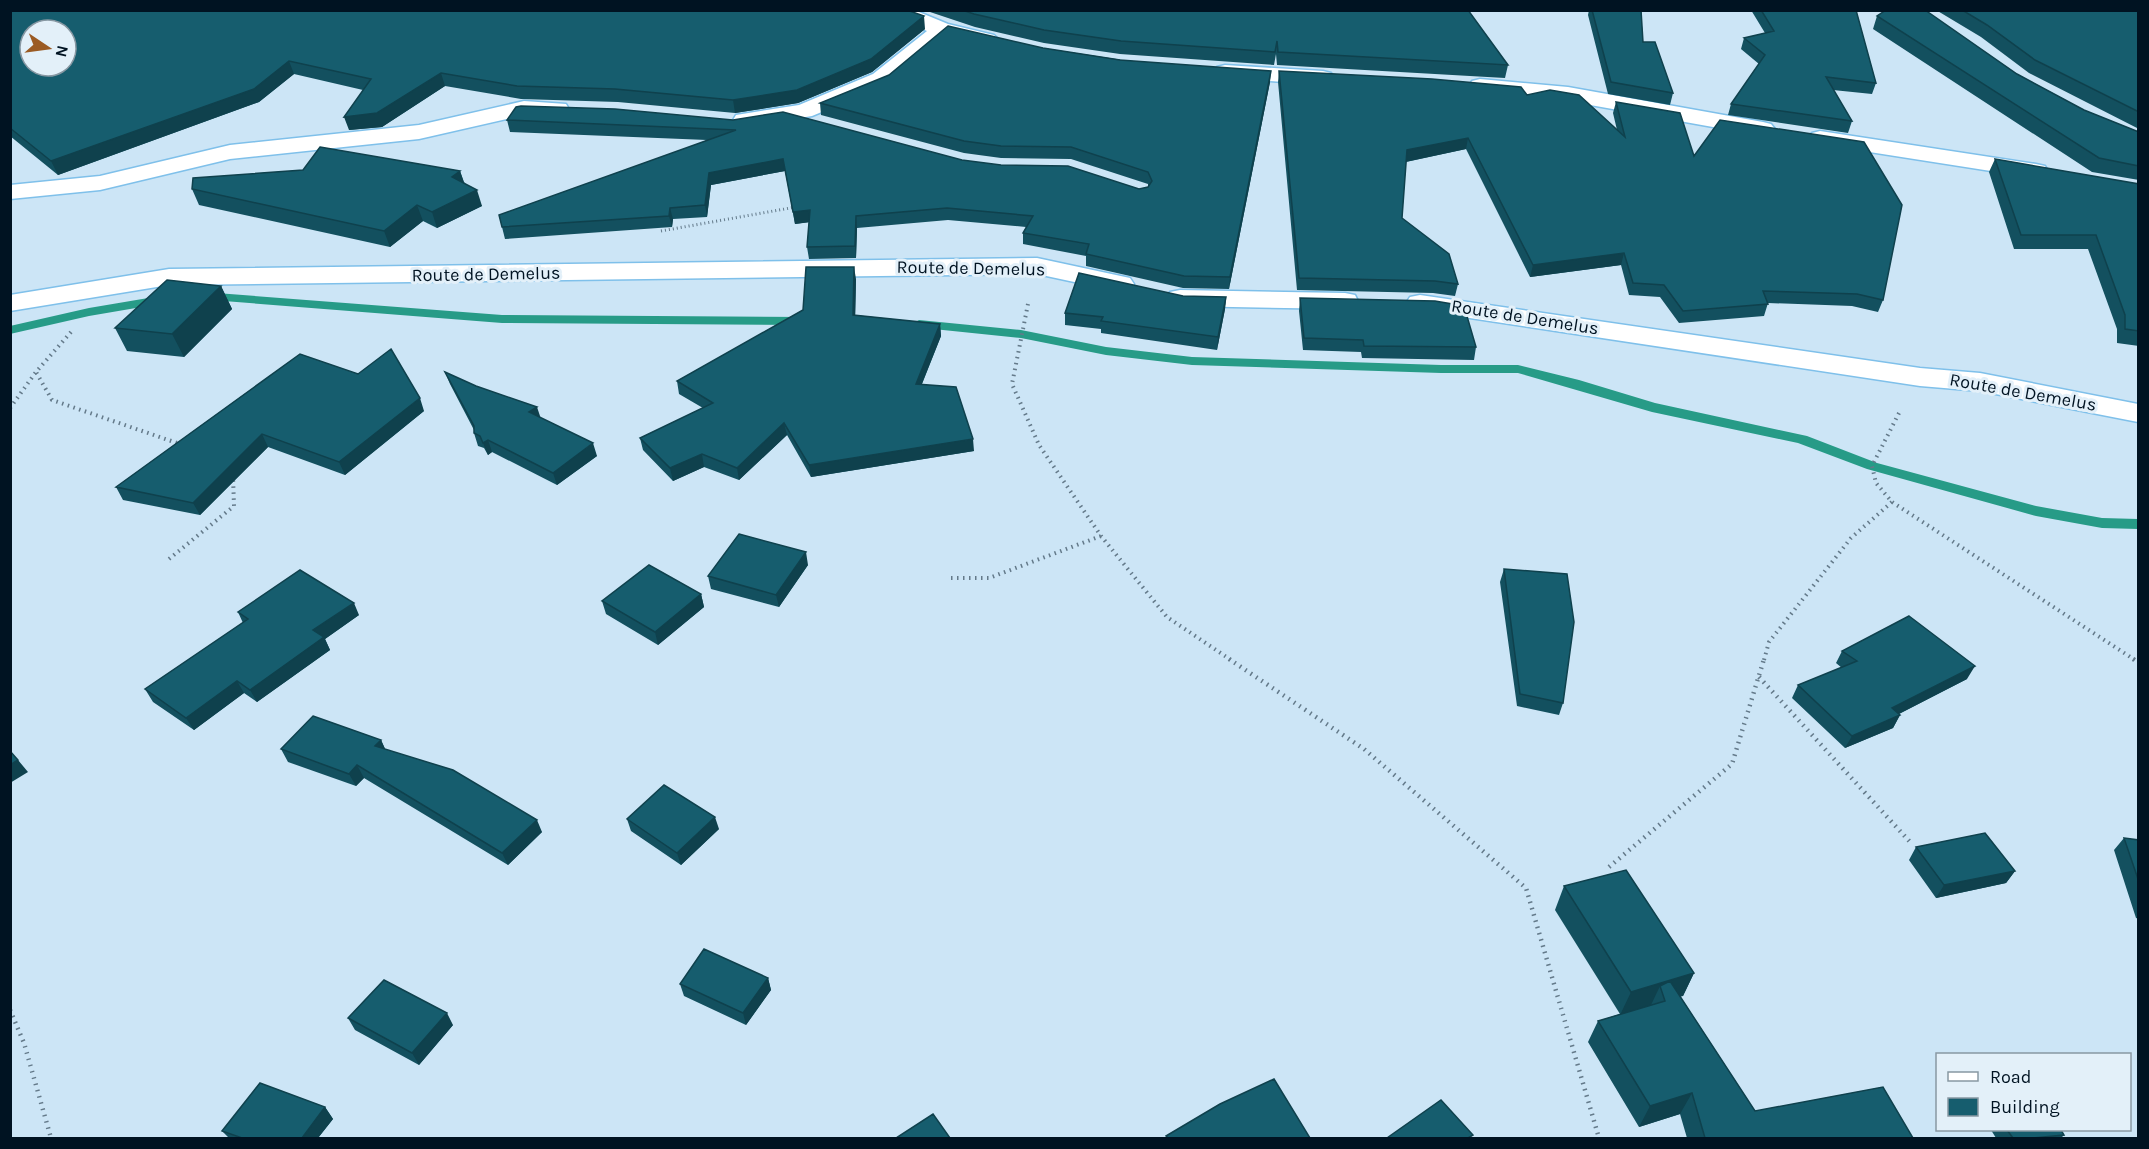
<svg xmlns="http://www.w3.org/2000/svg" width="2149" height="1149" font-family="Karla,sans-serif">
	<style>
		.lines { fill: none; stroke-linecap: round; stroke-linejoin: round }
		.stream { fill: #279b87; fill-rule: evenodd }
		.minor-casing { stroke: #7fc0ea; stroke-width: 3 }
		.path-far2 { stroke: #647a8a; stroke-width: 3; stroke-dasharray: 1 3; stroke-linecap: butt }
		.path-far1 { stroke: #647a8a; stroke-width: 4; stroke-dasharray: 1.5 4.5; stroke-linecap: butt }
		.path { stroke: #647a8a; stroke-width: 4.5; stroke-dasharray: 1.5 5; stroke-linecap: butt }
		.minor { fill: #fff; fill-rule: evenodd }
		.wall { fill: #13505f }
		.shaded-wall { fill: #0f414d }
		.building { fill: #165d6e; stroke: #0f414d; stroke-width: 1.5; fill-rule: evenodd }
		.labels { text-anchor: middle; stroke-width: 6; stroke-linejoin: round; paint-order: stroke }
		.street-label { font-size: 18px; fill: #001322; stroke: #e3f0f9 }
	</style>
	<rect width="100%" height="100%" fill="#cce5f6"/>
	<g class="lines">
		<path class="stream" d="M 203,292 L 502,315 L 806,317 L 813,321 L 806,325 L 502,323 L 198,299 L 196,296 Z
			M 166,295 L 173,299 L 171,302 L 89,316 L 10,334 L 10,326 L 89,308 Z
			M 919,320 L 1021,330 L 1106,347 L 1192,357 L 1441,365 L 1518,365 L 1579,380 L 1655,403 L 1807,436 L 1877,463 L 2036,506 L 2102,518 L 2138,519 L 2138,529 L 2102,528 L 2036,516 L 1867,469 L 1798,443 L 1652,412 L 1518,373 L 1441,373 L 1192,365 L 1106,355 L 1021,338 L 914,327 L 912,324 Z"/>
		<defs>
			<path id="minor" d="M 884,10 L 914,10 L 948,24 L 994,35 L 998,39 L 994,43 L 987,45 L 946,36 L 889,84 L 812,116 L 744,127 L 736,125 L 733,120 L 736,115 L 799,105 L 873,74 L 927,31 L 887,14 Z
				M 1225,65 L 1323,71 L 1331,73 L 1334,78 L 1331,83 L 1323,85 L 1217,77 L 1214,72 L 1217,67 Z
				M 1480,79 L 1568,87 L 1763,122 L 1771,124 L 1775,129 L 1771,134 L 1763,136 L 1568,101 L 1472,91 L 1469,86 L 1472,81 Z
				M 524,101 L 566,104 L 569,109 L 566,114 L 558,116 L 524,115 L 419,139 L 230,159 L 100,190 L 10,199 L 10,185 L 100,176 L 230,145 L 419,125 Z
				M 1820,131 L 2036,164 L 2045,166 L 2048,171 L 2045,176 L 2036,178 L 1812,143 L 1808,138 L 1812,133 Z
				M 1037,258 L 1130,278 L 1134,284 L 1130,290 L 1121,292 L 1037,274 L 169,285 L 10,311 L 10,295 L 169,269 Z
				M 1180,290 L 1345,293 L 1355,295 L 1358,301 L 1355,307 L 1345,309 L 1180,306 L 1170,304 L 1167,298 L 1170,292 Z
				M 1420,295 L 1920,368 L 1980,373 L 2138,404 L 2138,422 L 1980,391 L 1920,386 L 1410,309 L 1406,303 L 1410,297 Z"/>
		</defs>
		<use href="#minor" class="minor-casing"/>
		<path class="path-far2" d="M 661,231 L 796,207"/>
		<path class="path-far1" d="M 1028,304 L 1012,384 L 1039,445 L 1101,536 L 1167,617 L 1231,660
			M 71,332 L 36,372 L 52,400 L 180,444
			M 10,408 L 36,372
			M 1899,413 L 1872,466 L 1876,483 L 1892,502 L 2135,660
			M 169,559 L 234,506 L 233,476
			M 951,578 L 989,578 L 1101,536
			M 1764,660 L 1769,642 L 1851,538 L 1892,502"/>
		<path class="path" d="M 1229,659 L 1364,749 L 1526,888 L 1599,1138
			M 2133,659 L 2138,662
			M 1759,677 L 1911,843
			M 1609,867 L 1732,764 L 1764,659
			M 10,1010 L 24,1043 L 51,1138"/>
		<use href="#minor" class="minor"/>
	</g>
	<path class="wall" d="M 10,10 L 925,29 L 872,72 L 798,103 L 735,113 L 618,102 L 521,99 L 445,86 L 382,127 L 349,130 L 363,90 L 294,74 L 259,102 L 58,175 L 10,136 Z
		M 924,10 L 1468,10 L 1508,65 L 1505,78 L 1277,65 L 1276,54 L 1274,65 L 1120,54 L 1044,43 L 975,27 Z
		M 1589,10 L 1641,10 L 1643,42 L 1673,93 L 1670,105 L 1608,94 L 1588,15 Z
		M 1751,10 L 1856,10 L 1876,83 L 1872,94 L 1833,90 L 1852,121 L 1848,133 L 1728,115 L 1731,104 L 1759,64 L 1741,49 L 1744,38 L 1765,33 Z
		M 1936,10 L 2139,10 L 2139,129 L 2029,73 L 1981,37 Z
		M 1877,16 L 2017,74 L 2084,110 L 2139,132 L 2139,180 L 2092,172 L 1873,29 Z
		M 1043,48 L 1270,82 L 1229,289 L 1183,288 L 1086,266 L 1086,256 L 1023,244 L 1023,233 L 1026,227 L 948,220 L 857,228 L 856,258 L 809,259 L 807,247 L 809,222 L 795,224 L 785,171 L 711,185 L 707,217 L 673,219 L 672,227 L 505,239 L 502,227 L 707,140 L 510,132 L 507,120 L 615,109 L 962,160 L 1139,189 L 1148,187 L 1148,184 L 1071,159 L 1001,158 L 964,153 L 821,115 L 820,103 Z
		M 1279,71 L 1527,95 L 1617,130 L 1613,113 L 1616,102 L 1694,156 L 1883,300 L 1878,312 L 1852,306 L 1768,303 L 1764,316 L 1679,323 L 1660,297 L 1629,295 L 1621,265 L 1530,277 L 1466,149 L 1406,162 L 1402,218 L 1458,284 L 1455,296 L 1433,293 L 1297,290 L 1278,82 Z
		M 1995,159 L 2139,184 L 2139,346 L 2117,343 L 2117,329 L 2088,249 L 2014,249 L 1989,172 Z
		M 460,171 L 464,182 L 482,206 L 437,228 L 423,221 L 390,247 L 199,205 L 192,189 Z
		M 856,279 L 855,315 L 940,324 L 941,336 L 922,384 L 974,451 L 811,477 L 787,435 L 739,480 L 704,467 L 673,481 L 643,450 L 640,438 L 703,408 L 679,394 L 677,381 L 803,310 Z
		M 221,286 L 232,309 L 184,357 L 127,351 L 115,328 Z
		M 1183,296 L 1226,297 L 1225,309 L 1217,350 L 1101,333 L 1101,329 L 1065,325 L 1065,313 Z
		M 1300,298 L 1476,347 L 1474,360 L 1362,358 L 1361,352 L 1303,350 L 1299,311 Z
		M 300,354 L 424,411 L 345,475 L 268,447 L 200,515 L 123,500 L 116,487 Z
		M 445,372 L 540,418 L 597,456 L 557,485 L 492,452 L 488,455 L 484,448 L 478,446 L 474,433 L 474,430 L 450,384 Z
		M 808,565 L 779,607 L 711,589 L 708,576 Z
		M 1504,569 L 1563,703 L 1559,715 L 1517,706 L 1500,582 Z
		M 701,594 L 704,607 L 658,645 L 606,614 L 602,601 Z
		M 238,612 L 359,615 L 325,639 L 330,650 L 257,702 L 244,693 L 194,730 L 153,702 L 145,689 L 243,623 Z
		M 1842,651 L 1967,679 L 1899,714 L 1900,715 L 1893,728 L 1845,748 L 1792,698 L 1798,685 L 1842,668 L 1836,663 Z
		M 381,740 L 385,749 L 542,832 L 508,865 L 364,778 L 356,786 L 288,762 L 281,749 Z
		M 627,819 L 719,829 L 681,865 L 631,831 Z
		M 2124,838 L 2139,840 L 2139,919 L 2136,918 L 2114,850 Z
		M 1916,847 L 2015,871 L 2006,883 L 1936,898 L 1909,860 Z
		M 1564,886 L 1694,973 L 1683,996 L 1680,996 L 1755,1111 L 1913,1138 L 1687,1138 L 1680,1114 L 1639,1127 L 1588,1042 L 1598,1021 L 1620,1014 L 1555,910 Z
		M 768,978 L 771,990 L 746,1025 L 684,996 L 680,984 Z
		M 348,1018 L 453,1025 L 419,1065 L 355,1030 Z
		M 325,1107 L 333,1119 L 318,1138 L 229,1138 L 222,1131 Z
		M 1991,1130 L 2061,1130 L 2064,1135 L 2061,1138 L 1996,1138 Z"/>
	<path class="shaded-wall" d="M 924,16 L 925,29 L 872,72 L 798,103 L 735,113 L 733,100 Z
		M 289,61 L 294,74 L 259,102 L 58,175 L 51,161 Z
		M 1271,71 L 1270,82 L 1229,289 L 1230,277 Z
		M 441,73 L 445,86 L 382,127 L 349,130 L 344,117 Z
		M 1468,138 L 1466,149 L 1405,162 L 1407,150 Z
		M 783,159 L 785,171 L 711,185 L 707,217 L 705,205 L 709,173 Z
		M 460,171 L 465,186 L 452,177 Z
		M 477,190 L 482,206 L 437,228 L 432,212 Z
		M 417,205 L 423,221 L 390,247 L 384,231 Z
		M 670,208 L 673,219 L 672,227 L 669,216 Z
		M 810,210 L 811,222 L 795,224 L 793,212 Z
		M 856,216 L 857,228 L 856,258 L 855,246 Z
		M 1624,253 L 1621,265 L 1530,277 L 1533,265 Z
		M 854,267 L 856,279 L 855,327 L 853,315 Z
		M 221,286 L 232,309 L 184,357 L 172,334 Z
		M 1226,297 L 1225,309 L 1217,350 L 1218,337 Z
		M 940,324 L 941,336 L 917,396 L 916,384 Z
		M 420,398 L 424,411 L 345,475 L 339,462 Z
		M 537,407 L 541,419 L 529,412 Z
		M 784,423 L 787,435 L 739,480 L 737,468 Z
		M 262,434 L 268,447 L 200,515 L 193,503 Z
		M 973,439 L 974,451 L 811,477 L 809,465 Z
		M 488,440 L 492,452 L 488,455 L 483,443 Z
		M 593,443 L 597,456 L 557,485 L 553,473 Z
		M 702,454 L 704,467 L 673,481 L 670,468 Z
		M 806,552 L 808,565 L 779,607 L 776,595 Z
		M 701,594 L 704,607 L 658,645 L 655,632 Z
		M 354,603 L 359,615 L 325,639 L 330,650 L 257,702 L 250,690 L 313,630 Z
		M 1975,666 L 1967,679 L 1885,721 L 1892,708 Z
		M 237,681 L 244,693 L 194,730 L 186,718 Z
		M 1900,715 L 1893,728 L 1845,748 L 1852,736 Z
		M 381,740 L 387,753 L 375,746 Z
		M 18,760 L 28,772 L 10,783 L 10,765 Z
		M 357,765 L 364,778 L 356,786 L 349,774 Z
		M 715,817 L 719,829 L 681,865 L 677,853 Z
		M 537,820 L 542,832 L 508,865 L 502,853 Z
		M 2015,871 L 2006,883 L 1936,898 L 1944,885 Z
		M 1694,973 L 1683,996 L 1665,1001 L 1660,986 L 1651,1005 L 1620,1015 L 1631,992 Z
		M 768,978 L 771,990 L 746,1025 L 743,1013 Z
		M 447,1013 L 453,1025 L 419,1065 L 412,1053 Z
		M 1692,1093 L 1680,1114 L 1639,1127 L 1650,1106 Z
		M 325,1107 L 333,1119 L 318,1138 L 302,1138 Z"/>
	<path class="building" d="M 10,10 L 907,10 L 924,16 L 871,59 L 797,90 L 733,100 L 615,89 L 517,86 L 441,73 L 377,113 L 344,117 L 371,79 L 289,61 L 254,89 L 51,161 L 10,128 ZM 30,30 L 66,30 L 66,66 L 30,66 Z
		M 962,10 L 1468,10 L 1508,65 L 1278,52 L 1277,41 L 1275,52 L 1121,41 L 1044,30 L 974,14 Z
		M 1592,10 L 1641,10 L 1643,42 L 1655,42 L 1673,93 L 1611,82 Z
		M 1761,10 L 1856,10 L 1876,83 L 1826,77 L 1852,121 L 1731,104 L 1765,55 L 1744,38 L 1774,31 Z
		M 1886,10 L 1925,10 L 2017,74 L 2084,110 L 2139,132 L 2139,166 L 2099,158 L 1877,16 Z
		M 1962,10 L 2139,10 L 2139,112 L 2035,60 L 1987,25 Z
		M 948,26 L 1043,48 L 1120,60 L 1271,71 L 1230,277 L 1184,276 L 1086,254 L 1089,244 L 1023,233 L 1033,216 L 947,208 L 856,216 L 855,246 L 807,247 L 810,210 L 793,212 L 783,159 L 709,173 L 705,205 L 670,208 L 669,216 L 502,227 L 499,215 L 736,130 L 507,120 L 516,107 L 521,106 L 615,109 L 733,120 L 783,112 L 962,160 L 1001,165 L 1068,166 L 1139,189 L 1148,187 L 1152,181 L 1148,172 L 1071,147 L 1001,146 L 964,141 L 820,103 L 889,75 Z
		M 1279,71 L 1432,79 L 1521,87 L 1527,95 L 1550,90 L 1579,95 L 1625,137 L 1616,102 L 1680,113 L 1694,156 L 1720,120 L 1864,142 L 1902,205 L 1883,300 L 1857,294 L 1763,291 L 1768,304 L 1683,311 L 1664,285 L 1633,283 L 1624,253 L 1533,265 L 1468,138 L 1407,150 L 1402,218 L 1449,254 L 1458,284 L 1435,281 L 1299,278 Z
		M 320,147 L 460,171 L 452,177 L 477,190 L 432,212 L 417,205 L 384,231 L 192,189 L 193,178 L 303,170 Z
		M 1995,159 L 2139,184 L 2139,331 L 2125,329 L 2125,315 L 2096,235 L 2021,235 Z
		M 806,267 L 854,267 L 853,315 L 940,324 L 916,384 L 956,387 L 973,439 L 809,465 L 784,423 L 737,468 L 702,454 L 670,468 L 640,438 L 713,403 L 677,381 L 803,310 Z
		M 1079,273 L 1183,296 L 1226,297 L 1218,337 L 1101,321 L 1103,317 L 1065,313 Z
		M 167,280 L 221,286 L 172,334 L 115,328 Z
		M 1300,298 L 1435,301 L 1464,306 L 1476,347 L 1364,346 L 1363,340 L 1304,338 Z
		M 391,349 L 420,398 L 339,462 L 262,434 L 193,503 L 116,487 L 300,354 L 358,374 Z
		M 445,372 L 476,386 L 537,407 L 529,412 L 593,443 L 553,473 L 488,440 L 483,443 L 480,436 L 474,433 L 474,426 Z
		M 739,534 L 806,552 L 776,595 L 708,576 Z
		M 649,565 L 701,594 L 655,632 L 602,601 Z
		M 1504,569 L 1567,574 L 1574,622 L 1563,703 L 1520,694 Z
		M 300,570 L 354,603 L 313,630 L 324,637 L 250,690 L 237,681 L 186,718 L 145,689 L 248,619 L 238,612 Z
		M 1909,616 L 1975,666 L 1892,708 L 1900,715 L 1852,736 L 1798,685 L 1857,661 L 1842,651 Z
		M 313,716 L 381,740 L 375,746 L 453,770 L 537,820 L 502,853 L 357,765 L 349,774 L 281,749 Z
		M 10,751 L 18,760 L 10,765 Z
		M 664,785 L 715,817 L 677,853 L 627,819 Z
		M 1985,833 L 2015,871 L 1944,885 L 1916,847 Z
		M 2124,838 L 2139,840 L 2139,882 Z
		M 1626,870 L 1694,973 L 1631,992 L 1564,886 Z
		M 704,949 L 768,978 L 743,1013 L 680,984 Z
		M 384,980 L 447,1013 L 412,1053 L 348,1018 Z
		M 1670,981 L 1755,1111 L 1883,1087 L 1913,1138 L 1705,1138 L 1692,1093 L 1650,1106 L 1598,1021 L 1665,1001 L 1660,986 Z
		M 1274,1079 L 1310,1138 L 1168,1138 L 1166,1136 L 1220,1104 Z
		M 260,1083 L 325,1107 L 302,1138 L 242,1138 L 222,1131 Z
		M 1441,1100 L 1473,1135 L 1468,1138 L 1387,1138 Z
		M 933,1114 L 950,1138 L 896,1138 Z
		M 2007,1130 L 2061,1130 L 2064,1135 L 2033,1138 L 2013,1138 Z"/>
	<g class="labels">
		<g class="street-label">
			<text transform="translate(971 268) rotate(1)" y="6">Route de Demelus</text>
			<text transform="translate(486 274) rotate(-1)" y="6">Route de Demelus</text>
			<text transform="translate(1525 317) rotate(9)" y="6">Route de Demelus</text>
			<text transform="translate(2023 392) rotate(10)" y="6">Route de Demelus</text>
		</g>
	</g>
	<rect width="2149" height="1149" fill="none" stroke="#001322" stroke-width="24"/>
	<rect x="1936" y="1053" width="195" height="78" fill="#e3f0f9" stroke="#8898a3" stroke-width="1.5"/>
	<rect x="1948" y="1072" width="30" height="9" fill="#ffffff" stroke="#8898a3" stroke-width="1.5"/>
	<text x="1990" y="1083" font-size="18" fill="#001322">Road</text>
	<rect x="1948" y="1098" width="30" height="18" fill="#165d6e" stroke="#8898a3" stroke-width="1.5"/>
	<text x="1990" y="1113" font-size="18" fill="#001322">Building</text>
	<g transform="translate(48 48) rotate(103)"><circle r="28" fill="#e3f0f9" stroke="#8898a3" stroke-width="1.5"/>
	<path d="M0-4.5L10 22L0 15L-10 22Z" fill="#9b5b24"/>
	<text y="-9" font-size="16" font-weight="bold" text-anchor="middle" fill="#001322">N</text>
	</g>
</svg>
